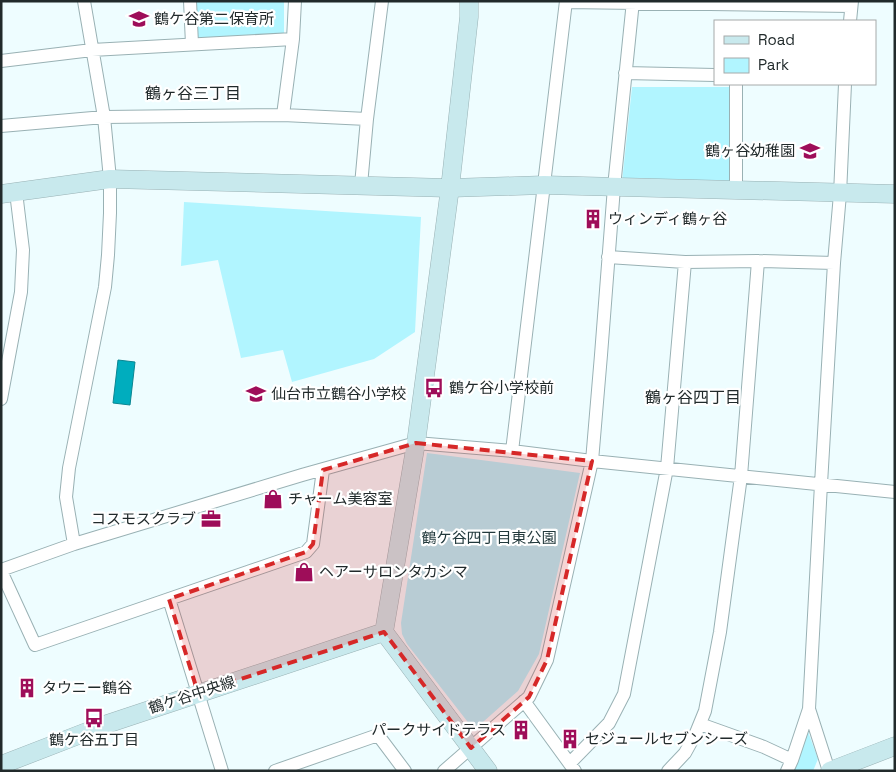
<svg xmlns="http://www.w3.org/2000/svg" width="896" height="772" font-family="'Space Grotesk','Noto Sans JP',sans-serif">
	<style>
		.green { fill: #b1f5ff }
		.water { fill: #00adbe; stroke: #0a8692 }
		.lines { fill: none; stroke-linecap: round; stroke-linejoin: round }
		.street-casing { stroke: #99b1b4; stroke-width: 14 }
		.secondary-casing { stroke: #99b1b4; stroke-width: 19 }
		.street { stroke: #fff; stroke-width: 12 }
		.secondary { stroke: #c8e9ed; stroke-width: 18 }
		.marked { fill: #d62828; fill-opacity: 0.2; stroke: #d62828; stroke-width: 4; stroke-dasharray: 10 6; stroke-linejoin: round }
		.labels { text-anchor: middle; stroke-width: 4.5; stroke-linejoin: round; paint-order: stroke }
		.poi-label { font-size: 15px; fill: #212a2b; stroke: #fff; text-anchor: start }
		.park-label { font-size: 15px; fill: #22393c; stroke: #fff }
		.street-label { font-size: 15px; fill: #212a2b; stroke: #fff }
		.neighbourhood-label { font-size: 16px; fill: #212a2b; stroke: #fff }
	</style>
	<rect width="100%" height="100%" fill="#eefdff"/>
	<path class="green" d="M 194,1 L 284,1 L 284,35 L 195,38 Z
		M 632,87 L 732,87 L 731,187 L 622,182 Z
		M 184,202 L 421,217 L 415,332 L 374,359 L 292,382 L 283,350 L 241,358 L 218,260 L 181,266 Z
		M 427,453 L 580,473 L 539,654 L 518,691 L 474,730 L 407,644 L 402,634 L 401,623 Z
		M 806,726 L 818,759 L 813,771 L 788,771 Z"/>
	<path class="water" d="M 118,360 L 135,362 L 130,405 L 113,403 Z"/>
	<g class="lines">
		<defs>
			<path id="street" d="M 190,1 L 192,44
				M 566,2 L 851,6
				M 850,21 L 852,1
				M 1,61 L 92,50 L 293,39
				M 625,73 L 715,75
				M 283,115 L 293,39 L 295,1
				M 1,126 L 104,117 L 283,115 L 367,119
				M 361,185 L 367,119 L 382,1
				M 736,191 L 736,84
				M 608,257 L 685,262 L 758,261 L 834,263
				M 1,399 L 21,292 L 23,250 L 16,192
				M 512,451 L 566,1
				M 74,544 L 66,497 L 69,468 L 105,287 L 108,255 L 110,213 L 110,179 L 104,117 L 84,1
				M 1,570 L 74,544 L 302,475 L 416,443 L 512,451 L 592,461 L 895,492
				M 1,571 L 35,645 L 306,552 L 313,544 L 323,470
				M 169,599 L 222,771
				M 524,701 L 575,771
				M 700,724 L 764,747 L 792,760
				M 570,763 L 609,723 L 624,694 L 667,468 L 685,262
				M 275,771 L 378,735 L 405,771
				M 444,771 L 529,697 L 547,660 L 592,461 L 601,355 L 614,187 L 633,1
				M 668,771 L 685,753 L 696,733 L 705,711 L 720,632 L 741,476 L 758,261
				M 787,771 L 792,760 L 809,709
				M 829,771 L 809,709 L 821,484 L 834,263 L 840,194 L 845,84"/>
			<path id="secondary" d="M 469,1 L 469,17 L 450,188 L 416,443 L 384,632 L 488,771
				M 1,194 L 110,179 L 450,188 L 544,185 L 895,194
				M 1,765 L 107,724 L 384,632
				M 830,771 L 895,746"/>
		</defs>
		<use href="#street" class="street-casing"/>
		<use href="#secondary" class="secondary-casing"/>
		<use href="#street" class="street"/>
		<use href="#secondary" class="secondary"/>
	</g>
	<path class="marked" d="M 416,443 L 592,461 L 547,660 L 529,697 L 471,748 L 384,632 L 198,693 L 169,599 L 306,552 L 313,544 L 323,470 Z"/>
	<defs>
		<symbol id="school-bare" viewBox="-9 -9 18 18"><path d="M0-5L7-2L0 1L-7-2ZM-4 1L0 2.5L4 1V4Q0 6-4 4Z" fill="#9e0d59" stroke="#fff" stroke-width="2.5" paint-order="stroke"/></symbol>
		<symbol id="building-bare" viewBox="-9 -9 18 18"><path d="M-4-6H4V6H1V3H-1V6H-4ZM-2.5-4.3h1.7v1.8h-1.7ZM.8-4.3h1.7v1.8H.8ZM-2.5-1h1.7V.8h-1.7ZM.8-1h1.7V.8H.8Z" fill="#9e0d59" stroke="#fff" stroke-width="2.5" paint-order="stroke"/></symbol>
		<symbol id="bus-bare" viewBox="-9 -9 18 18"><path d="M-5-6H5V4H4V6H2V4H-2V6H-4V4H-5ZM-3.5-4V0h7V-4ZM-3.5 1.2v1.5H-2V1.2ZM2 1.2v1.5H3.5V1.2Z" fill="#9e0d59" stroke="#fff" stroke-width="2.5" paint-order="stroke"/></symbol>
		<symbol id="shop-bare" viewBox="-9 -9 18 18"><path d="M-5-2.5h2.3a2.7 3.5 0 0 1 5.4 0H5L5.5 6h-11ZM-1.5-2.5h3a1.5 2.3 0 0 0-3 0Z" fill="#9e0d59" stroke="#fff" stroke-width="2.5" paint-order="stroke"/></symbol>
		<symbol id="office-bare" viewBox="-9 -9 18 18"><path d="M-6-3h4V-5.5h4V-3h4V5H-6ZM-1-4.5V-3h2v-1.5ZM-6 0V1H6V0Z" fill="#9e0d59" stroke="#fff" stroke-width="2.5" paint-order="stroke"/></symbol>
	</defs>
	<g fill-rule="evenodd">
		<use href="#school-bare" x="125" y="5" width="28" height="28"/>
		<use href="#school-bare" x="796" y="137" width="28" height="28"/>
		<use href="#building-bare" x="579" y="205" width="28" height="28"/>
		<use href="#bus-bare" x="420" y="374" width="28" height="28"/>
		<use href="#school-bare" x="242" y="380" width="28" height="28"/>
		<use href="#shop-bare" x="259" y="485" width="28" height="28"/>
		<use href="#office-bare" x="197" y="505" width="28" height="28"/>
		<use href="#shop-bare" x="290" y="558" width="28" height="28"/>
		<use href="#building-bare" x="13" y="674" width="28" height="28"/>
		<use href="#bus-bare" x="80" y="704" width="28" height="28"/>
		<use href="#building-bare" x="507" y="716" width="28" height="28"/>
		<use href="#building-bare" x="556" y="725" width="28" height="28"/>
	</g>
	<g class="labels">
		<g class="poi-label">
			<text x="154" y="24">鶴ケ谷第二保育所</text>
			<text x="795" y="156" text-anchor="end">鶴ヶ谷幼稚園</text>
			<text x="608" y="224">ウィンディ鶴ヶ谷</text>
			<text x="449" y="393">鶴ケ谷小学校前</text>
			<text x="271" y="399">仙台市立鶴谷小学校</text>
			<text x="288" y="504">チャーム美容室</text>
			<text x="196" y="524" text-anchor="end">コスモスクラブ</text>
			<text x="319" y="577">ヘアーサロンタカシマ</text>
			<text x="42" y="693">タウニー鶴谷</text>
			<text x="506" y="735" text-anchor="end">パークサイドテラス</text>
			<text x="585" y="744">セジュールセブンシーズ</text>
			<text x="94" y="745" text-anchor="middle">鶴ケ谷五丁目</text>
		</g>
		<g class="park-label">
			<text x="489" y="543">鶴ケ谷四丁目東公園</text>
		</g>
		<g class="street-label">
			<text transform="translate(192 695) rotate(-18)" y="5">鶴ケ谷中央線</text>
		</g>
		<g class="neighbourhood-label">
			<text x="193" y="99">鶴ヶ谷三丁目</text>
			<text x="693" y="403">鶴ヶ谷四丁目</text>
		</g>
	</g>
	<rect width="896" height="772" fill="none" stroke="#212a2b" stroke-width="5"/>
	<rect x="714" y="20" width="162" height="65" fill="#ffffff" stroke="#a6aaaa"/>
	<rect x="724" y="36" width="25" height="8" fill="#c8e9ed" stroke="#a6aaaa"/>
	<text x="758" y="45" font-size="15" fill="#212a2b">Road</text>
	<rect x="724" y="58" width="25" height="15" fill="#b1f5ff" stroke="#a6aaaa"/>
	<text x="758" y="70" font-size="15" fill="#212a2b">Park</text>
</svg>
